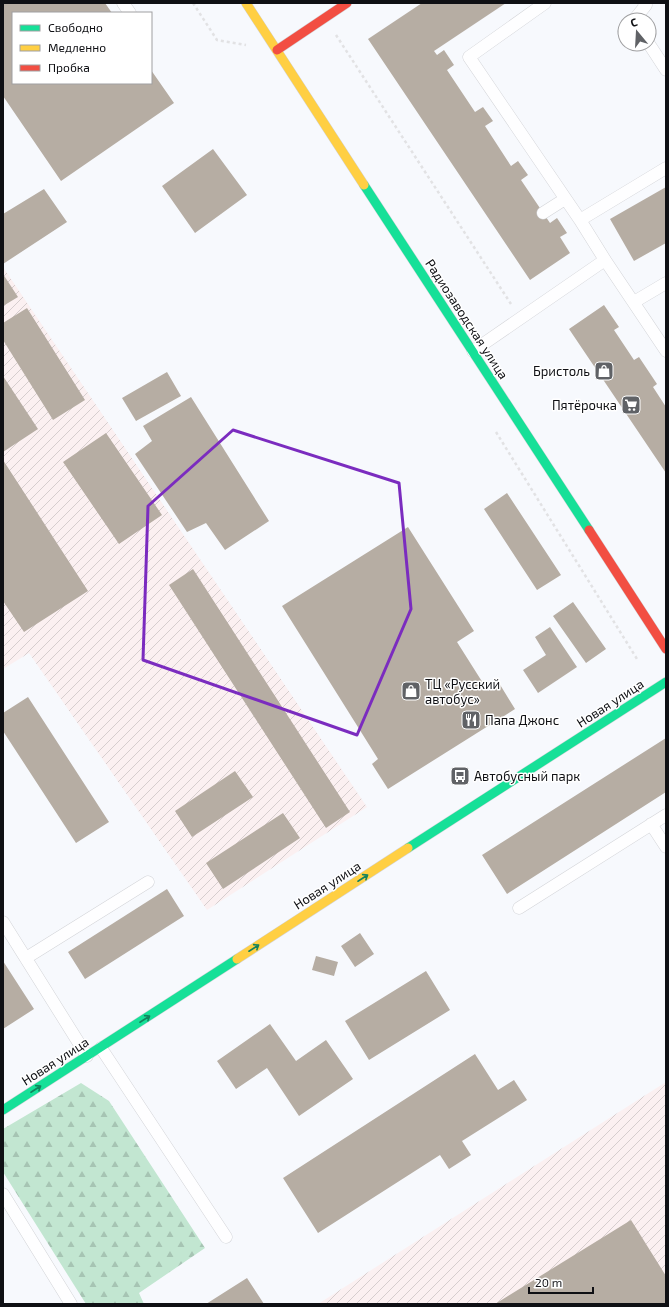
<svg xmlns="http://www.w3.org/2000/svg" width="669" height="1307" font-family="'Exo 2',sans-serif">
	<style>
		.industrial { fill: url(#industrial-furrows) }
		.forest { fill: url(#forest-firs) }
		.building { fill: #b6ada3 }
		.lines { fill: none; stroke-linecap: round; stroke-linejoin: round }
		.lane-casing { stroke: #d3d4d8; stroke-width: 13 }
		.fast-casing { stroke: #d3d4d8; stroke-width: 10 }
		.slow-casing { stroke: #d3d4d8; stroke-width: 10 }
		.jam-casing { stroke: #d3d4d8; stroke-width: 10 }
		.path { stroke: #e2e2e4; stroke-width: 2.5; stroke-dasharray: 3 3; stroke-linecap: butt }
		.lane { stroke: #fefeff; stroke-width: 12 }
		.fast { stroke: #16e098; stroke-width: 9 }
		.slow { stroke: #ffcf43; stroke-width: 9 }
		.jam { stroke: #f24e42; stroke-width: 9 }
		.oneway { stroke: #13825d }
		.marked { fill: none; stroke: #7b2cbf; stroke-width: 3; stroke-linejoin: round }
		.labels { text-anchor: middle; stroke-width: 3; stroke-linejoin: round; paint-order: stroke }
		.street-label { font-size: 13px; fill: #0f1014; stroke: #fff }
		.poi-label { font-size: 13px; fill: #0f1014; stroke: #fff; text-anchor: start }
	</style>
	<defs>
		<pattern id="industrial-furrows" width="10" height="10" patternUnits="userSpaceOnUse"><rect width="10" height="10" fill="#fbf0f1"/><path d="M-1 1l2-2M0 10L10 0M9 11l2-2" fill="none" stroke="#d6cdce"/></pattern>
		<pattern id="forest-firs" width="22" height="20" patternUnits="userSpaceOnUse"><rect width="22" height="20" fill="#c2e6d1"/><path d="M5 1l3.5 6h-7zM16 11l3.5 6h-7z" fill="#a6c4b3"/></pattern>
	</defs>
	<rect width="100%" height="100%" fill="#f7f9fd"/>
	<path class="industrial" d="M 3,267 L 367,807 L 207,910 L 29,653 L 3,669 Z
		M 666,1082 L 666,1304 L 318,1304 Z"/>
	<path class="forest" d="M 81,1083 L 109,1101 L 205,1248 L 139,1293 L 144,1304 L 86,1304 L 3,1172 L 3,1129 Z"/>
	<path class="building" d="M 3,3 L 105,3 L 112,13 L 13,13 L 13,83 L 151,83 L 151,70 L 174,103 L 61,181 L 3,96 Z
		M 422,3 L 506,3 L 434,51 L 437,55 L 444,50 L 454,65 L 447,70 L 475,112 L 483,107 L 493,121 L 485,126 L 511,166 L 518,161 L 528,175 L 521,180 L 550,223 L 557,218 L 567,233 L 560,237 L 570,253 L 530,280 L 368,39 Z
		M 213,149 L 247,195 L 195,233 L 162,186 Z
		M 666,187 L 666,243 L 634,261 L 610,219 Z
		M 44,189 L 67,222 L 3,264 L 3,214 Z
		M 3,274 L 18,297 L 3,306 Z
		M 604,305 L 619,327 L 614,330 L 634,360 L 639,357 L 657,384 L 653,387 L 666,407 L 666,473 L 569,329 Z
		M 27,308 L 85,400 L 53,420 L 3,340 L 3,323 Z
		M 167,372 L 181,396 L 136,421 L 122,398 Z
		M 3,376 L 38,429 L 3,452 Z
		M 191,397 L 269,521 L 225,550 L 206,523 L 187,532 L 135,454 L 152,441 L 143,426 Z
		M 106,433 L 162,515 L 119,544 L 63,462 Z
		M 3,460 L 88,591 L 24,632 L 3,601 Z
		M 507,493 L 561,575 L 537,590 L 484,509 Z
		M 408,527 L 474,631 L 457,642 L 488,691 L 499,683 L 515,709 L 388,789 L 372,764 L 378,759 L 282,606 Z
		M 193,569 L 350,812 L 326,828 L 169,585 Z
		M 573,602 L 606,649 L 586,663 L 553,616 Z
		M 550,627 L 577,667 L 538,693 L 523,670 L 546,655 L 535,637 Z
		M 28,697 L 109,822 L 76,843 L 3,731 L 3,713 Z
		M 666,738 L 666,792 L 507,894 L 482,855 Z
		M 235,771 L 253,797 L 192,837 L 175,811 Z
		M 283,813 L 300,838 L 223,889 L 206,863 Z
		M 167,889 L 184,916 L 85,979 L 68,952 Z
		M 360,933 L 374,954 L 355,967 L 341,946 Z
		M 316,956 L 338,962 L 334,976 L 312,970 Z
		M 3,961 L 34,1009 L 3,1029 Z
		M 426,971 L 450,1010 L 369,1060 L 345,1021 Z
		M 270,1024 L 296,1061 L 326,1040 L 353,1079 L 299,1116 L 267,1068 L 236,1089 L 217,1061 Z
		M 475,1054 L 498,1090 L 514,1080 L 527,1100 L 462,1141 L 471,1155 L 449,1169 L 440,1155 L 318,1233 L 283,1178 Z
		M 631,1220 L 666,1276 L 666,1304 L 495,1304 Z
		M 247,1278 L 264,1304 L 206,1304 Z"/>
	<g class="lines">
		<defs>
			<path id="lane" d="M 123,3 L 130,13
				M 545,3 L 469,57 L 580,220
				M 634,20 L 646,5 L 644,3
				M 649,44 L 666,70
				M 543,213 L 565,199
				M 605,260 L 666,351
				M 634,302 L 666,283
				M 473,351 L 605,260 L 580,220 L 666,168
				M 651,824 L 666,847
				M 519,908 L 666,815
				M 3,922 L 87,1056
				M 26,958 L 148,882
				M 101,1048 L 226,1237
				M 3,1194 L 71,1304"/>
			<path id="fast" d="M 364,185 L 589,530
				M 408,848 L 666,682
				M 3,1110 L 237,959"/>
			<path id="slow" d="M 246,3 L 364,185
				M 237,959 L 408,848"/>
			<path id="jam" d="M 277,50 L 347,3
				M 589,530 L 666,649"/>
		</defs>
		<use href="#lane" class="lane-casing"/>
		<use href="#fast" class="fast-casing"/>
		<use href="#slow" class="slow-casing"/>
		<use href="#jam" class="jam-casing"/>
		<path class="path" d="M 193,3 L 217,40 L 246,45
			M 336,35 L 511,304
			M 496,432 L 637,659"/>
		<use href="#lane" class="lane"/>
		<use href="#fast" class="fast"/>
		<use href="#slow" class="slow"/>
		<use href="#jam" class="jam"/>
	</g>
	<defs><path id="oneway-shaft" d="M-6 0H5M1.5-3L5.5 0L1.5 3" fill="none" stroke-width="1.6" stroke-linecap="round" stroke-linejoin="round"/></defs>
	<g class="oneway">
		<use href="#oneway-shaft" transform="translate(363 878) rotate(-33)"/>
		<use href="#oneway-shaft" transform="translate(254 948) rotate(-33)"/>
		<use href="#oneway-shaft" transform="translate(145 1019) rotate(-33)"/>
		<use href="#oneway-shaft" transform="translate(36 1089) rotate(-33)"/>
	</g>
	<path class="marked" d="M 233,430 L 399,483 L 411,609 L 357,735 L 143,660 L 148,506 Z"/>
	<defs>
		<symbol id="shop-square" viewBox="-11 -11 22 22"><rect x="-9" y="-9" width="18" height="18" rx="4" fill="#606266" stroke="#fff"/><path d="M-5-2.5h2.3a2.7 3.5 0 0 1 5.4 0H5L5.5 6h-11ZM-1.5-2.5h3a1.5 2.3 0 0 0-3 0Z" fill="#fff"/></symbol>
		<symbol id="supermarket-square" viewBox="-11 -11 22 22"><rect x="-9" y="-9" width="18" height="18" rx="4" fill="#606266" stroke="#fff"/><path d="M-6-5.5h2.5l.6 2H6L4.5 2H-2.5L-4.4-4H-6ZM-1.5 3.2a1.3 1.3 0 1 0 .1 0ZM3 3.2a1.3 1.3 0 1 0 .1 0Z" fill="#fff"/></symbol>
		<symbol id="restaurant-square" viewBox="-11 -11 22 22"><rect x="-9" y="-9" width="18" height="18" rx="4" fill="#606266" stroke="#fff"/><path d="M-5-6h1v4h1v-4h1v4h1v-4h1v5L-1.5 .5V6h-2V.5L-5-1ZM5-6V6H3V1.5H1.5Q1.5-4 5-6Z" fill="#fff"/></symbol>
		<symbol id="bus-square" viewBox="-11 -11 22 22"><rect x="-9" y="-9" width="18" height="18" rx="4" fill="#606266" stroke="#fff"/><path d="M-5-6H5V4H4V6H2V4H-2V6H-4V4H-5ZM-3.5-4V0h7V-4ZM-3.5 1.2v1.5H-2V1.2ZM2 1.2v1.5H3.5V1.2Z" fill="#fff"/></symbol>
	</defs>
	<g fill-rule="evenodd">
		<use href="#shop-square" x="593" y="360" width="22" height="22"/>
		<use href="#supermarket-square" x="620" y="394" width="22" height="22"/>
		<use href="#shop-square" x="400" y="680" width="22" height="22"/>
		<use href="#restaurant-square" x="460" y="709" width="22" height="22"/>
		<use href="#bus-square" x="449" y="765" width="22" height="22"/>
	</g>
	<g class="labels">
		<g class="street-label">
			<text transform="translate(467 319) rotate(57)" y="5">Радиозаводская улица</text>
			<text transform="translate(610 703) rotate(-33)" y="5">Новая улица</text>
			<text transform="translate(327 885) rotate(-33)" y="5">Новая улица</text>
			<text transform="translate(55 1061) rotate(-33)" y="5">Новая улица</text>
		</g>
		<g class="poi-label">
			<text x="590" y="376" text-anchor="end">Бристоль</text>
			<text x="617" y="410" text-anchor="end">Пятёрочка</text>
			<text x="425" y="689">ТЦ «Русский<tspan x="425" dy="15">автобус»</tspan></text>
			<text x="485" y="725">Папа Джонс</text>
			<text x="474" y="781">Автобусный парк</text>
		</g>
	</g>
	<rect width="669" height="1307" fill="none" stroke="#0f1014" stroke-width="8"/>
	<rect x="12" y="12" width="140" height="72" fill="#ffffff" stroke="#9f9fa1"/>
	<rect x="20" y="25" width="20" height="6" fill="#16e098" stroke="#9f9fa1"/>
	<text x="48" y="32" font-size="12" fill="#0f1014">Свободно</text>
	<rect x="20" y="45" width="20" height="6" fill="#ffcf43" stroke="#9f9fa1"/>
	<text x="48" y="52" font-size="12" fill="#0f1014">Медленно</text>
	<rect x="20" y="65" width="20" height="6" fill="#f24e42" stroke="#9f9fa1"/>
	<text x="48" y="72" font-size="12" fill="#0f1014">Пробка</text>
	<g transform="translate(637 32) rotate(342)"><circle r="19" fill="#ffffff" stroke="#9f9fa1"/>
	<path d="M0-3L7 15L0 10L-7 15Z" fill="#606266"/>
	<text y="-6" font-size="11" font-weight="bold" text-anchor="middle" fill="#0f1014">С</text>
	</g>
	<path d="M529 1287v6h64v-6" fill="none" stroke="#0f1014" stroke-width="2"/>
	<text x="535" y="1287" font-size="12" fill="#0f1014" stroke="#ffffff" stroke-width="3" paint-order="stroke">20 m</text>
</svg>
